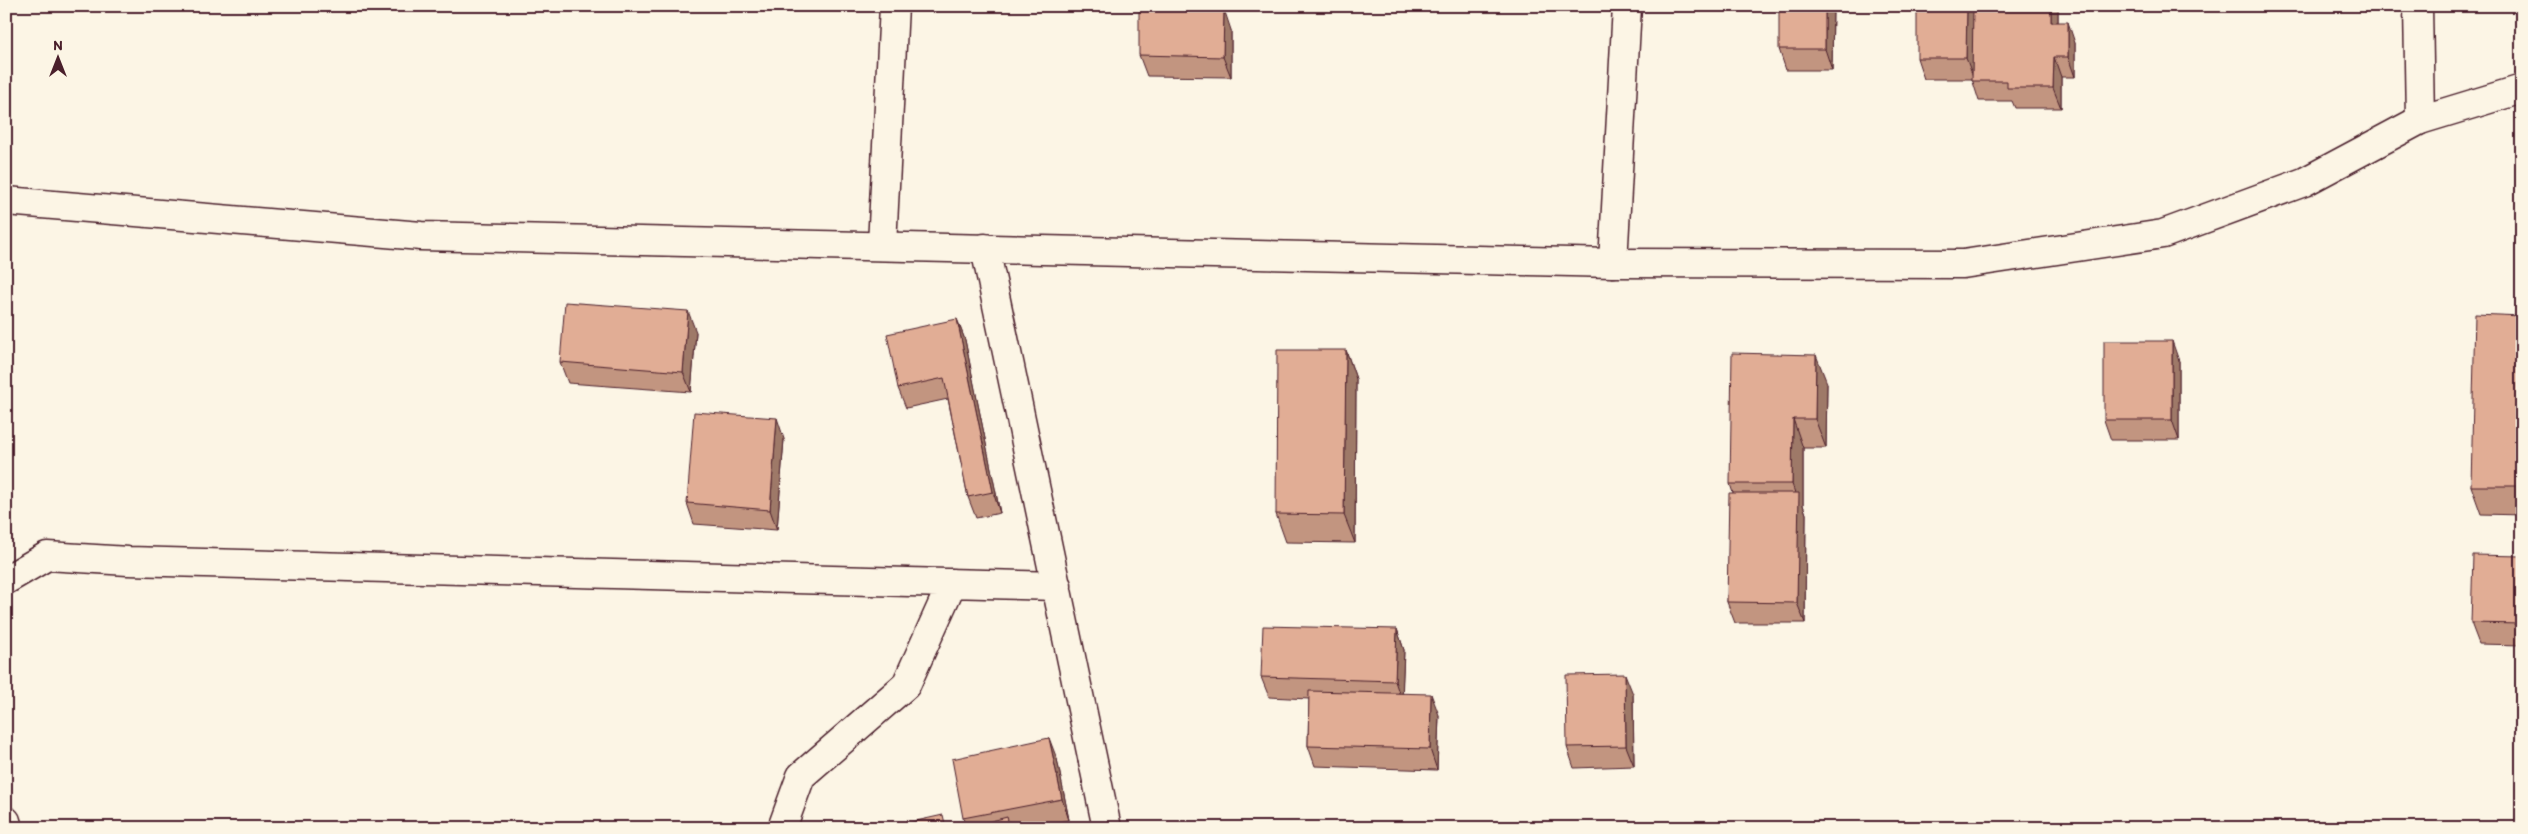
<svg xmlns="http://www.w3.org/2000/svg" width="2528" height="834" font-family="Itim,sans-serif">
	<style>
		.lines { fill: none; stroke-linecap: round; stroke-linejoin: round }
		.street-casing { stroke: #4a1f2b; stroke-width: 31 }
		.secondary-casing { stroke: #4a1f2b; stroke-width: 31 }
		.street { stroke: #fcf5e5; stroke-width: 28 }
		.secondary { stroke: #fcf5e5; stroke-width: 28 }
		.wall { fill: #c29580; stroke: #4a1f2b }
		.shaded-wall { fill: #9e7968; stroke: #4a1f2b }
		.building { fill: #e1ad95; stroke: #4a1f2b }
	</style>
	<rect width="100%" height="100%" fill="#fcf5e5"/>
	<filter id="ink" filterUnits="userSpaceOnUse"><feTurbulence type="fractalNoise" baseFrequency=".02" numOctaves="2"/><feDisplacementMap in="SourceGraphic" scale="10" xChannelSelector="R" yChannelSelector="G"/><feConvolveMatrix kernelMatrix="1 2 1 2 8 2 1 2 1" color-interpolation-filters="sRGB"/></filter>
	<g filter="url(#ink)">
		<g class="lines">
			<defs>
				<path id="street" d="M 2418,6 L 2420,120
					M 882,245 L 894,6
					M 985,248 L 1107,828
					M 1613,263 L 1627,6
					M 6,580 L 47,556 L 128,561 L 1057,586
					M 6,821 L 8,828
					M 782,828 L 801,776 L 906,685 L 952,583"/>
				<path id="secondary" d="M 6,201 L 421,236 L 1613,263 L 1963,264 L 2163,234 L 2304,182 L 2420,120 L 2522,89"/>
			</defs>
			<use href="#street" class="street-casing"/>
			<use href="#secondary" class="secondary-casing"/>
			<use href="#street" class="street"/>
			<use href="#secondary" class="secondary"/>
		</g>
		<path class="wall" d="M 1833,6 L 1832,70 L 1786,70 L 1779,49 Z
			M 2058,6 L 2058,22 L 2075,43 L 2075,77 L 2061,77 L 2061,108 L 2015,108 L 2012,101 L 1979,101 L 1972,79 L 1924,79 L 1917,58 Z
			M 1231,30 L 1231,77 L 1147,76 L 1139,55 Z
			M 2522,316 L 2522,515 L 2481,514 L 2471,486 Z
			M 957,319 L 965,340 L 1000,513 L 976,518 L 968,497 L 948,399 L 906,408 L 898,388 Z
			M 696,332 L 691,392 L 568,383 L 560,362 Z
			M 1346,350 L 1356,379 L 1355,543 L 1286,542 L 1276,514 Z
			M 2179,361 L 2179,440 L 2111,440 L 2104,420 Z
			M 1827,383 L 1826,448 L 1803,448 L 1803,505 L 1806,514 L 1805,623 L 1735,623 L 1727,602 L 1733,493 L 1730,484 Z
			M 784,439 L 777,530 L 694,524 L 687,503 Z
			M 2522,556 L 2522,645 L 2479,644 L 2471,623 Z
			M 1397,629 L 1404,650 L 1402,693 L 1439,715 L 1437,770 L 1315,766 L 1308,746 L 1309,699 L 1269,697 L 1261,677 Z
			M 1633,694 L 1634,766 L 1574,768 L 1567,747 Z
			M 1057,759 L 1069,820 L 1028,828 L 965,828 L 966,827 L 963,818 Z"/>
		<path class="shaded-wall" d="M 1825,6 L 1833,6 L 1832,70 L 1825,49 Z
			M 1967,6 L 1975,6 L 1974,79 L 1966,58 Z
			M 2051,6 L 2058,6 L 2058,43 L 2051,22 Z
			M 1224,9 L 1231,30 L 1231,77 L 1223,57 Z
			M 2068,22 L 2075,43 L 2075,77 L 2068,57 Z
			M 2054,57 L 2061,77 L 2061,108 L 2053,88 Z
			M 688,311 L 696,332 L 691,392 L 683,372 Z
			M 957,319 L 965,340 L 1000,513 L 993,492 Z
			M 2172,341 L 2179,361 L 2179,440 L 2172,420 Z
			M 1346,350 L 1356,379 L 1355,543 L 1344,515 Z
			M 1816,355 L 1827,383 L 1826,448 L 1815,419 Z
			M 777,418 L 784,439 L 777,530 L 770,510 Z
			M 1793,419 L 1803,448 L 1803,505 L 1806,514 L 1805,623 L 1797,603 L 1798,502 L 1792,484 Z
			M 1397,629 L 1404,650 L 1402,702 L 1395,681 Z
			M 1625,674 L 1633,694 L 1634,766 L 1626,746 Z
			M 1431,694 L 1439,715 L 1437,770 L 1430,749 Z
			M 1049,738 L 1057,759 L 1069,820 L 1062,799 Z"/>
		<path class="building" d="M 1779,6 L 1825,6 L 1825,49 L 1779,49 Z
			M 1917,6 L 1967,6 L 1966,58 L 1917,58 Z
			M 1973,6 L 2051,6 L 2051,22 L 2068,22 L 2068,57 L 2054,57 L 2053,88 L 2007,88 L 2007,81 L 1972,81 Z
			M 1139,8 L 1224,9 L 1223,57 L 1139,55 Z
			M 565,302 L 688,311 L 683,372 L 560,362 Z
			M 2475,314 L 2522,316 L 2522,486 L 2471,486 Z
			M 957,319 L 993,492 L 968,497 L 944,378 L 898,388 L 887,334 Z
			M 2104,341 L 2172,341 L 2172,420 L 2104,420 Z
			M 1277,350 L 1346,350 L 1344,515 L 1276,514 Z
			M 1732,353 L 1816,355 L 1815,419 L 1793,419 L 1792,484 L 1730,484 Z
			M 694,412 L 777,418 L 770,510 L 687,503 Z
			M 1729,493 L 1799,493 L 1797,603 L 1727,602 Z
			M 2473,555 L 2522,556 L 2522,624 L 2471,623 Z
			M 1263,626 L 1397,629 L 1395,681 L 1261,677 Z
			M 1625,674 L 1626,746 L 1567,747 L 1566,675 Z
			M 1309,691 L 1431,694 L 1430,749 L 1308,746 Z
			M 1049,738 L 1062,799 L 963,818 L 952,759 Z
			M 943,815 L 946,828 L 885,828 Z
			M 1007,817 L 1010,828 L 965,828 Z"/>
	</g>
	<rect width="2528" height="834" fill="none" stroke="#fcf5e5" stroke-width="25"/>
	<rect x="12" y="12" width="2503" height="809" fill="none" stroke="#4a1f2b" stroke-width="2" filter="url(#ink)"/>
	<g transform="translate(58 58)" stroke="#fcf5e5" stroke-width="4" paint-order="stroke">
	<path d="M0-4L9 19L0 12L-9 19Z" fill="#4a1f2b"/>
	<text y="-8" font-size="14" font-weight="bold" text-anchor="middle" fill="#4a1f2b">N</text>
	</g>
</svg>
